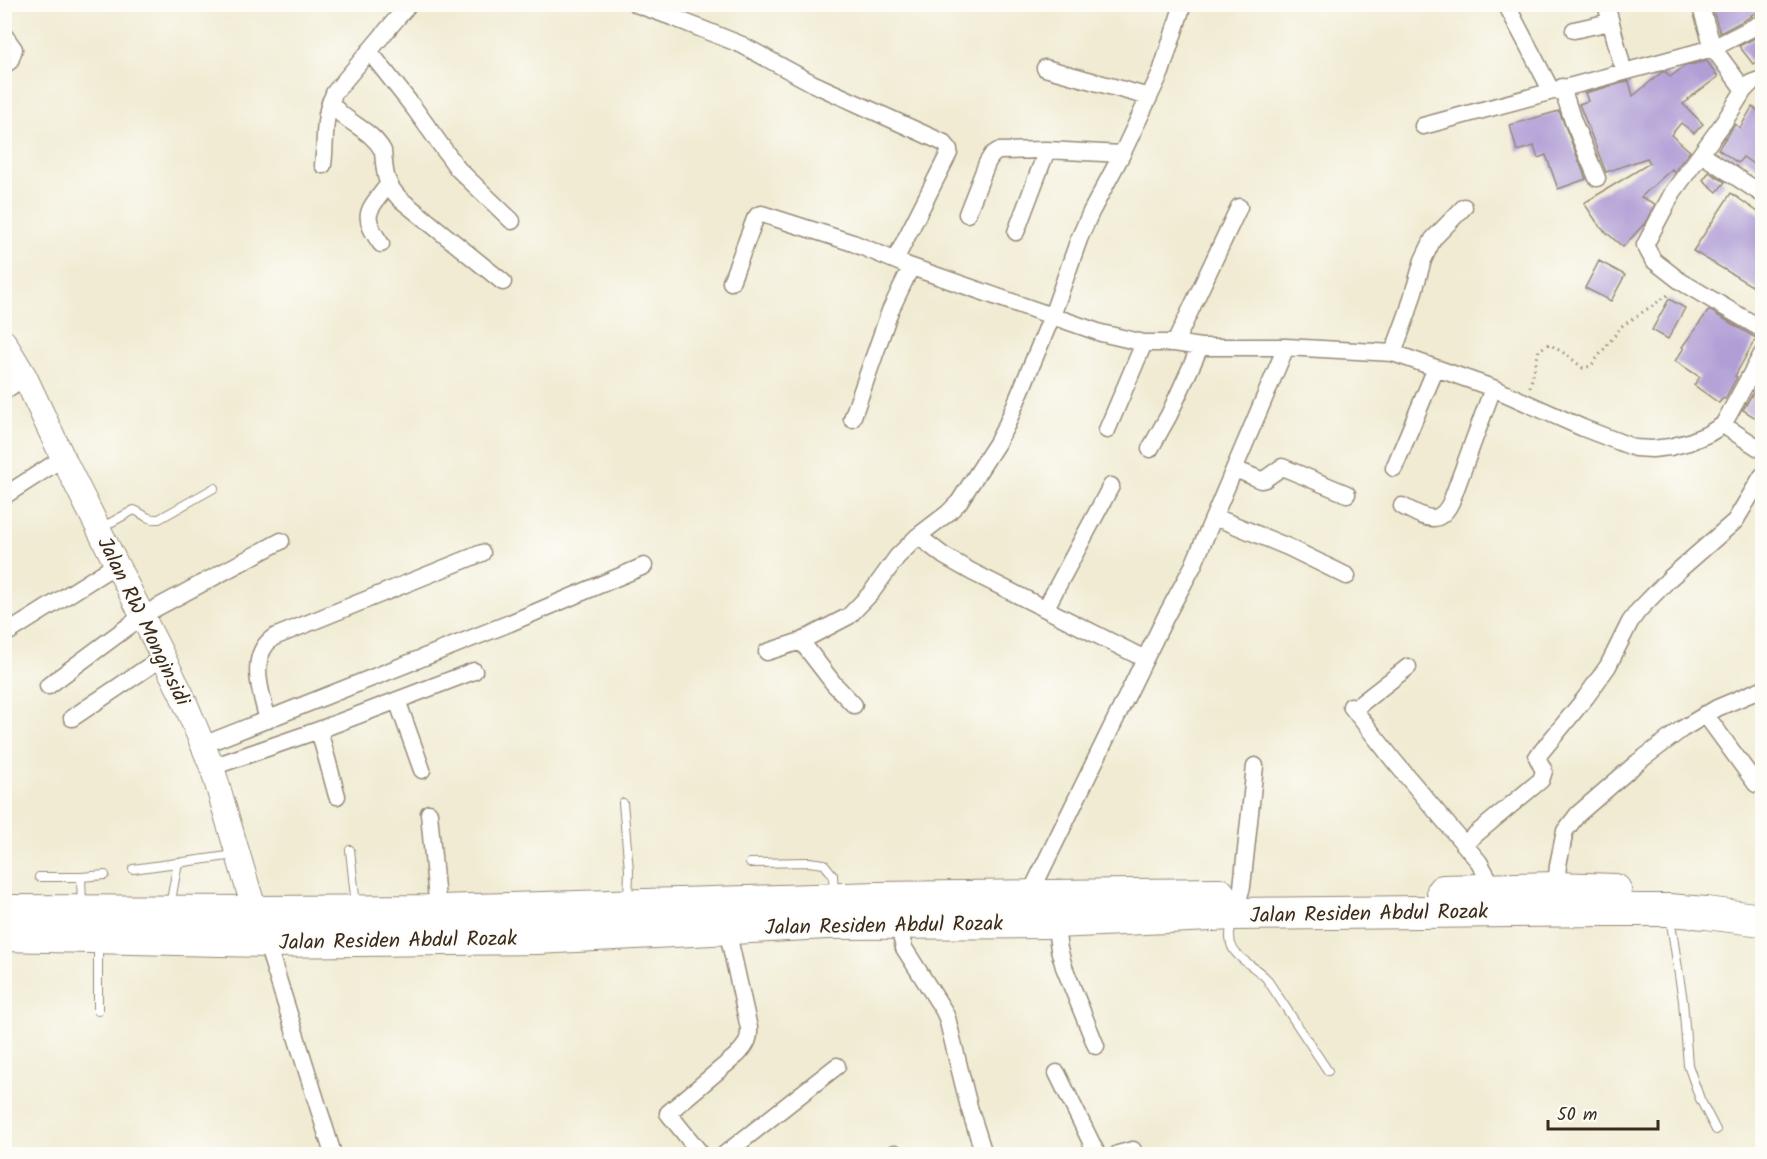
<svg xmlns="http://www.w3.org/2000/svg" width="1767" height="1159" font-family="Kalam,sans-serif">
	<style>
		.building { fill: #b09ed5 }
		.lines { fill: none; stroke-linecap: round; stroke-linejoin: round }
		.lane-casing { stroke: #968a78; stroke-width: 10 }
		.street-casing { stroke: #968a78; stroke-width: 19 }
		.secondary-casing { stroke: #968a78; stroke-width: 26 }
		.highway-casing { stroke: #968a78; stroke-width: 34 }
		.path { stroke: #968a78; stroke-width: 3; stroke-dasharray: 1.5 4.5; stroke-linecap: butt }
		.lane { stroke: #fff; stroke-width: 8 }
		.street { stroke: #fff; stroke-width: 16 }
		.secondary { stroke: #fff; stroke-width: 24 }
		.highway { stroke: #fff; stroke-width: 32 }
		.labels { text-anchor: middle; stroke-width: 4.5; stroke-linejoin: round; paint-order: stroke }
		.street-label { font-size: 21px; fill: #3b2a1e; stroke: #fdfcf7 }
	</style>
	<rect width="100%" height="100%" fill="#fdfcf7"/>
	<filter id="ink" filterUnits="userSpaceOnUse"><feTurbulence type="fractalNoise" baseFrequency=".0167" numOctaves="2"/><feDisplacementMap in="SourceGraphic" scale="12" xChannelSelector="R" yChannelSelector="G"/><feConvolveMatrix kernelMatrix="1 2 1 2 8 2 1 2 1" color-interpolation-filters="sRGB"/></filter>
	<filter id="wash" filterUnits="userSpaceOnUse"><feTurbulence type="fractalNoise" baseFrequency=".008" numOctaves="4" result="noise"/><feDisplacementMap in="SourceGraphic" scale="24" xChannelSelector="R" yChannelSelector="G"/><feGaussianBlur stdDeviation="1.35" result="paint"/><feColorMatrix in="noise" values="0 0 0 0 0 0 0 0 0 0 0 0 0 0 0 0 0 1.4 0 .05"/><feComposite in="paint" operator="in"/></filter>
	<g filter="url(#wash)">
		<rect width="100%" height="100%" fill="#f0ebd2"/>
		<g id="blocks">
			<path class="building" d="M 1711,4 L 1762,4 L 1762,11 L 1751,15 L 1752,16 L 1720,33 Z
				M 1759,36 L 1762,41 L 1762,57 L 1753,64 L 1739,46 Z
				M 1707,61 L 1718,77 L 1688,99 L 1689,100 L 1683,104 L 1703,124 L 1694,133 L 1681,123 L 1671,135 L 1690,151 L 1674,172 L 1672,169 L 1641,197 L 1655,204 L 1645,223 L 1623,247 L 1600,227 L 1584,203 L 1650,163 L 1647,158 L 1606,172 L 1579,104 L 1588,101 L 1585,93 L 1629,81 L 1633,96 L 1662,72 L 1666,72 L 1670,77 L 1685,66 Z
				M 1752,107 L 1762,113 L 1762,133 L 1758,140 L 1762,143 L 1762,170 L 1743,157 L 1738,163 L 1718,149 L 1735,124 L 1740,128 Z
				M 1559,111 L 1586,179 L 1558,189 L 1546,155 L 1538,158 L 1534,146 L 1517,151 L 1510,125 Z
				M 1709,172 L 1725,182 L 1717,192 L 1703,180 Z
				M 1731,193 L 1762,215 L 1762,292 L 1693,251 Z
				M 1599,261 L 1625,275 L 1611,301 L 1585,288 Z
				M 1669,299 L 1685,308 L 1668,339 L 1652,330 Z
				M 1709,310 L 1756,338 L 1735,376 L 1737,377 L 1725,399 L 1723,398 L 1719,403 L 1694,385 L 1700,377 L 1675,361 L 1684,348 L 1682,347 Z
				M 1756,388 L 1762,392 L 1762,422 L 1743,410 Z"/>
		</g>
	</g>
	<g filter="url(#ink)">
		<use href="#blocks" fill-opacity="0" stroke="#968a78" stroke-width="1.5"/>
		<g class="lines">
			<defs>
				<path id="lane" d="M 99,529 L 134,510 C 145,514 145,520 159,519 L 214,488
					M 623,803 L 629,870 L 628,900
					M 350,850 L 356,906
					M 750,863 L 809,862 L 824,864 L 833,875 L 834,893
					M 133,869 L 235,855
					M 39,877 L 81,877
					M 82,906 L 81,877 L 105,875
					M 170,906 L 178,862
					M 1670,917 L 1683,1001 L 1688,1065 L 1700,1099 L 1716,1130
					M 1232,921 C 1223,957 1245,957 1266,978 L 1328,1071
					M 98,943 L 98,1011"/>
				<path id="street" d="M 409,4 L 334,93 L 331,102 C 342,122 371,128 383,151 C 385,173 384,182 400,199 L 503,282
					M 636,4 L 672,17 L 742,45 L 814,84 L 944,143 L 949,149 L 949,153 L 895,260
					M 1183,4 L 1161,72 L 1122,154 L 1091,212 L 1079,239 L 1052,316 L 1101,333 L 1144,343 L 1175,343 L 1200,347 L 1286,347 L 1393,353 L 1493,388 L 1583,428 L 1635,448 L 1652,449 L 1670,447 L 1689,442 L 1708,434 L 1723,425 L 1762,354
					M 1506,4 L 1551,90
					M 1606,4 L 1621,61
					M 1700,4 L 1713,48 L 1744,90 L 1751,83 L 1762,79
					M 1574,30 L 1610,22
					M 4,35 L 14,49 L 10,61 L 4,65
					M 369,51 L 414,108 L 458,169 L 512,221
					M 1045,68 L 1149,97
					M 1562,87 L 1573,121 L 1597,178
					M 1744,90 L 1724,122 L 1673,192 L 1645,245 L 1653,260 L 1680,281 L 1762,329
					M 1423,126 L 1713,48 L 1762,23
					M 1701,154 L 1762,194
					M 323,165 C 326,143 323,121 331,100
					M 967,214 L 987,163 L 992,155 L 998,151 L 1047,150 L 1122,154
					M 1016,232 L 1047,150
					M 381,244 C 360,214 368,211 388,185
					M 731,282 L 755,219 L 758,215 L 762,214 L 853,243 L 906,265 L 1052,316 L 1007,424 L 997,443 L 959,502 L 948,513 L 918,536 L 897,557 L 871,593 L 849,616 L 801,641 L 767,652
					M 1175,343 L 1239,207
					M 1393,353 L 1408,312 L 1423,260 L 1433,239 L 1464,207
					M 4,391 L 25,377
					M 852,419 L 890,311 L 911,267
					M 1723,425 L 1762,450
					M 1107,430 L 1144,343
					M 1150,449 L 1169,415 L 1200,347
					M 1394,468 L 1436,368
					M 1235,469 L 1261,480 L 1265,479 L 1282,467 L 1347,494
					M 4,496 L 63,458
					M 1402,506 C 1423,516 1438,529 1451,502 L 1493,388
					M 1215,517 L 1288,547 L 1347,576
					M 918,536 L 944,556 L 972,572 L 1145,659
					M 1051,611 L 1048,606 L 1049,602 L 1111,486
					M 4,635 L 117,564
					M 801,641 L 834,684 L 854,705
					M 48,686 L 145,614 L 281,541
					M 397,700 L 422,770
					M 1351,706 L 1394,761 L 1479,862 L 1487,876 L 1490,889
					M 1354,709 L 1408,667
					M 1705,714 L 1756,784
					M 72,718 L 163,657
					M 268,720 C 261,693 247,656 274,637 L 482,553
					M 319,730 L 337,796
					M 203,745 L 510,623 L 644,566
					M 212,767 L 319,730 L 474,671
					M 429,813 L 438,911
					M 1464,844 L 1541,780 L 1544,771 L 1537,757 L 1586,697 L 1608,666 L 1630,622 L 1638,611 L 1670,578 L 1735,521 L 1762,476
					M 1556,888 L 1558,865 L 1565,831 L 1578,814 L 1638,762 L 1682,729 L 1717,708 L 1762,689
					M 1029,896 L 1166,616 L 1193,566 L 1286,347
					M 1234,914 L 1242,887 L 1255,766
					M 1055,922 L 1059,949 L 1064,967 L 1096,1046
					M 898,923 L 904,948 L 944,1011 L 947,1018 L 969,1107 L 984,1154
					M 266,941 L 333,1154
					M 1057,1073 L 1097,1154
					M 701,1154 L 668,1113 L 737,1055 C 745,1047 750,1040 749,1028 L 727,929
					M 725,1154 L 837,1066
					M 893,1154 L 895,1153
					M 1118,1154 L 1133,1150"/>
				<path id="secondary" d="M 4,342 L 25,377 L 63,458 L 181,693 L 212,767 L 255,912"/>
				<path id="highway" d="M 1443,891 L 1556,888 L 1615,890
					M 4,911 L 255,912 L 438,911 L 878,898 L 1219,894
					M 4,935 L 266,941 L 537,938 L 827,923 L 1055,922 L 1234,914 L 1604,910 L 1669,910 L 1706,913 L 1762,920"/>
			</defs>
			<use href="#lane" class="lane-casing"/>
			<use href="#street" class="street-casing"/>
			<use href="#secondary" class="secondary-casing"/>
			<use href="#highway" class="highway-casing"/>
			<path class="path" d="M 1530,387 L 1539,350 L 1549,344 L 1567,355 L 1583,368 L 1591,366 L 1622,326 L 1671,293"/>
			<use href="#lane" class="lane"/>
			<use href="#street" class="street"/>
			<use href="#secondary" class="secondary"/>
			<use href="#highway" class="highway"/>
		</g>
	</g>
	<g class="labels">
		<g class="street-label">
			<text transform="translate(144 621) rotate(64)" y="7">Jalan RW Monginsidi</text>
			<text transform="translate(1369 913) rotate(-1)" y="7">Jalan Residen Abdul Rozak</text>
			<text transform="translate(884 925) rotate(-1)" y="7">Jalan Residen Abdul Rozak</text>
			<text transform="translate(398 940) rotate(-1)" y="7">Jalan Residen Abdul Rozak</text>
		</g>
	</g>
	<rect width="1767" height="1159" fill="none" stroke="#fdfcf7" stroke-width="24"/>
	<path d="M1548 1120v9h110v-9" fill="none" stroke="#3b2a1e" stroke-width="3"/>
	<text x="1557" y="1120" font-size="18" fill="#3b2a1e" stroke="#fdfcf7" stroke-width="4.5" paint-order="stroke">50 m</text>
</svg>
